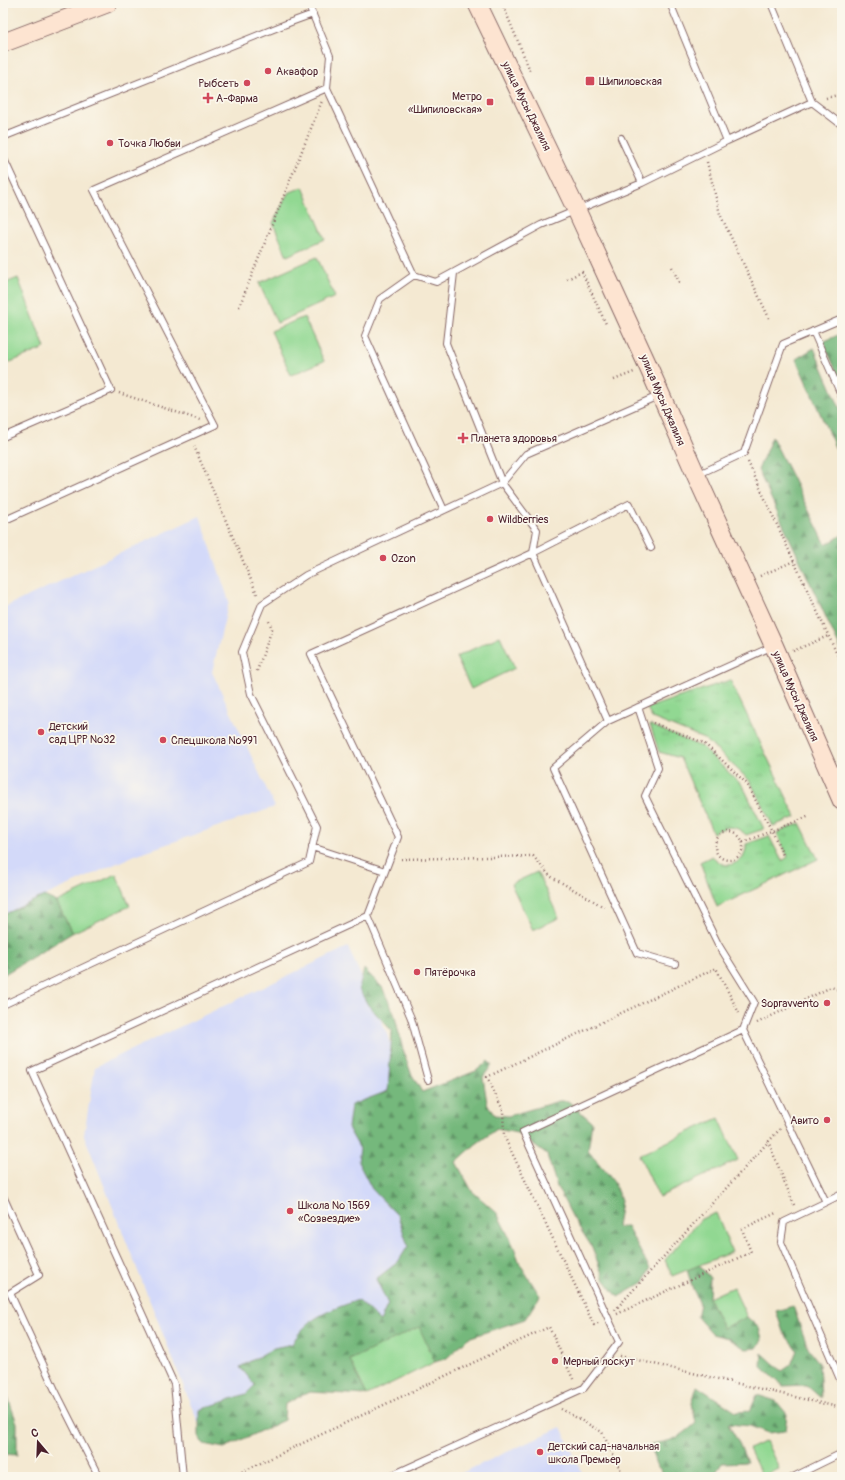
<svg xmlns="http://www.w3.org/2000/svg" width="845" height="1480" font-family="Pangolin,sans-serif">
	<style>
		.built { fill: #d3d9f9 }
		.grass { fill: url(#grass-tufts); stroke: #6e7c5e }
		.forest { fill: url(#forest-firs); stroke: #5f6c54 }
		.park { fill: #91d892; stroke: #6e7c5e }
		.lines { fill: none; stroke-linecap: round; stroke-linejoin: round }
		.service-casing { stroke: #866665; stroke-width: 8 }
		.secondary-casing { stroke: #866665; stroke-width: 20 }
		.path { stroke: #866665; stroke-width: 2.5; stroke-dasharray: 1 3; stroke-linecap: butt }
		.service { stroke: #fff; stroke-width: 6 }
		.secondary { stroke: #fde4d1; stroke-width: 18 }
		.poi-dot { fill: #d1495b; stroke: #fbf7ec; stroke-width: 1.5 }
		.labels { text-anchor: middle; stroke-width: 3.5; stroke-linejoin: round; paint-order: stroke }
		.poi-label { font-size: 11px; fill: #4a1f2b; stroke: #fbf7ec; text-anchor: start }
		.street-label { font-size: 11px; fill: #4a1f2b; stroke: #fbf7ec }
	</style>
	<defs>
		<pattern id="grass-tufts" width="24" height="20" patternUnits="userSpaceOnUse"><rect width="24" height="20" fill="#91d892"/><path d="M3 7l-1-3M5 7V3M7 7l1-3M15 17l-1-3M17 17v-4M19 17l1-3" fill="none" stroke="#7fb97e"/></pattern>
		<pattern id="forest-firs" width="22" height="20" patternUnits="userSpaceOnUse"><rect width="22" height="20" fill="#74b87c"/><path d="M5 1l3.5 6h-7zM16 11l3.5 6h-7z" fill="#619566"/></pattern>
	</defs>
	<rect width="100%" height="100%" fill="#fbf7ec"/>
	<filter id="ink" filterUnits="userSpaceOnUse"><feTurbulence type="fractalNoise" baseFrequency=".025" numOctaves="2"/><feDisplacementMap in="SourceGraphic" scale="8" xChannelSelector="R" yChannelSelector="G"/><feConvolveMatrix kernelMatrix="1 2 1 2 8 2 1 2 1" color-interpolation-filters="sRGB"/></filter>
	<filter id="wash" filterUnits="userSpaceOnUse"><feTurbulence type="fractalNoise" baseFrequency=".012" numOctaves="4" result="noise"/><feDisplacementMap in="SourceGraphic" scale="16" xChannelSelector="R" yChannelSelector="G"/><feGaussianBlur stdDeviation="0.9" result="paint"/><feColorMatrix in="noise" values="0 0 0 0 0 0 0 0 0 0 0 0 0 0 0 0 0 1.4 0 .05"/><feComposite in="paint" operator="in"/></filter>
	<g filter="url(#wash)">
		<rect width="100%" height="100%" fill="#f4e9d2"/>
		<path class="built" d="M 200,516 L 229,601 L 212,672 L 275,807 L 135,855 L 3,915 L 3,608 Z
			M 348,947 L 500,1286 L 199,1425 L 84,1135 L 95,1067 Z
			M 561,1427 L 584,1477 L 453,1477 Z"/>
		<path class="grass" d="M 730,680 L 796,817 L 773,826 L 750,781 L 706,740 L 652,718 L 647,708 Z
			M 650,725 L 702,747 L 743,786 L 764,829 L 746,835 C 735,824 726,826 713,833 L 680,758 L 659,752 Z
			M 800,823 L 818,859 L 717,907 L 700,862 L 712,856 C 724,867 730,868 743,858 L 746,849 L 746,844 L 769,836 L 782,861 L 788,857 L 777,833 Z"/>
		<path class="forest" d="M 842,333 L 842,383 L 823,342 Z
			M 814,348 L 842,413 L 842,463 L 796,359 Z
			M 772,437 L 826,545 L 842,535 L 842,652 L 758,470 Z
			M 44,896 L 57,902 L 72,933 L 3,975 L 3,915 Z
			M 364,969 L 382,987 L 394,1013 L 403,1050 L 411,1073 L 422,1092 L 476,1071 L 488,1061 L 492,1065 L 483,1077 L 487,1103 L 494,1115 L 508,1116 L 559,1101 L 568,1101 L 592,1122 L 588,1151 L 613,1180 L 621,1201 L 617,1227 L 627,1227 L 650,1269 L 644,1282 L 618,1297 L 604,1279 L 592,1247 L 573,1218 L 557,1187 L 547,1155 L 517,1133 L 497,1129 L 476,1144 L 456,1162 L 472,1191 L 497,1213 L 514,1247 L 520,1264 L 540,1296 L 525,1319 L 468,1338 L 447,1358 L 435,1362 L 419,1328 L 350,1360 L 367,1395 L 309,1392 L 285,1404 L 284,1420 L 224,1448 L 203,1444 L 199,1437 L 199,1410 L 246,1394 L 255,1385 L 240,1367 L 274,1348 L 292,1344 C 308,1316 329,1311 358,1300 L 380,1321 L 388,1304 L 376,1279 L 398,1262 L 408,1246 L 398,1216 L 372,1189 L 358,1162 L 360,1149 L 348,1128 L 351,1105 L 388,1091 L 392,1031 L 368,1005 L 359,989 Z
			M 699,1265 L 710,1278 L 709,1298 L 723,1328 L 747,1317 L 759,1328 L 762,1340 L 757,1348 L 746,1349 L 728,1338 L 712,1334 L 697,1317 L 700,1304 L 693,1289 L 687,1270 Z
			M 793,1306 L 808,1348 L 819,1363 L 821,1398 L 806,1385 L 783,1386 L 761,1366 L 762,1353 L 782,1371 L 791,1365 L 797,1350 L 783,1332 L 776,1311 Z
			M 3,1384 L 17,1423 L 17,1455 L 3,1454 Z
			M 697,1386 L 736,1412 L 750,1411 L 757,1395 L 776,1401 L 787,1414 L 785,1431 L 768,1433 L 750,1426 L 728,1424 L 739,1443 L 747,1462 L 722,1463 L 714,1475 L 697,1477 L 666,1477 L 655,1463 L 651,1444 C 674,1441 679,1438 696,1423 L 692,1403 Z"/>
		<path class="park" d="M 303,187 L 325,239 L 287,256 L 273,223 L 288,193 Z
			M 317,257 L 335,297 L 277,323 L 259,283 Z
			M 18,278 L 45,348 L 3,365 L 3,284 Z
			M 304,317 L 324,361 L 291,375 L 271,331 Z
			M 500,636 L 515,668 L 471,689 L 456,657 Z
			M 537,872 L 559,918 L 533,930 L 511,884 Z
			M 116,874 L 130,906 L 72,933 L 57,902 Z
			M 719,1118 L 738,1160 L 659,1197 L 639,1155 Z
			M 716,1213 L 732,1252 L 672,1276 L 665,1260 L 701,1219 Z
			M 733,1287 L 747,1317 L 723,1328 L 709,1298 Z
			M 419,1327 L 435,1362 L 367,1395 L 350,1360 Z
			M 766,1441 L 779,1469 L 762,1476 L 749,1449 Z"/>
	</g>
	<g filter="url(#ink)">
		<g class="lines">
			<defs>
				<path id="service" d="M 308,3 L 330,56 L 327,88 L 414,275 L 436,282 L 541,225 L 642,183 L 727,141
					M 670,3 L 727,141 L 812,102
					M 771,3 L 812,102 L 842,125
					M 3,137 L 291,22 L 313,14
					M 621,138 L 642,183
					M 3,157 L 111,390 L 3,437
					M 454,273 L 446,343 L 502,483 L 537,530 L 533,553 L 608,721 L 553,768 L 637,953 L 675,964
					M 414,275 L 380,299 L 365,336 L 444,510
					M 813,331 L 842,397
					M 697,475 L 744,453 L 783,344 L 842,319
					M 3,521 L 215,425 L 94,190 L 327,88
					M 608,721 L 773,646
					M 312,847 L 385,871
					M 3,1005 L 309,862 L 317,826 L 251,694 L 242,652 L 262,604 L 306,575 L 502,483 L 526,454 L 658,396
					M 743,1030 L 826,1202 L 842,1194
					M 428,1080 L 411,1018 L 368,916 L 398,837 L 311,654 L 533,553 L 629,504 L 651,548
					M 3,1196 L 39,1275 L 10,1293 L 55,1390 L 99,1477
					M 826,1202 L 784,1222 L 781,1242 L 842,1384
					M 183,1477 L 174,1384 L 32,1071 L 368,916
					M 388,1477 L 584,1388 L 619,1342 L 523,1132 L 743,1030 L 754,1002 L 718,944 L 645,796 L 658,768 L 638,707
					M 793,1477 L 842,1453"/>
				<path id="secondary" d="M 477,3 L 576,209 L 648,366 L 696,475 L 774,646 L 842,801
					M 3,43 L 108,3"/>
			</defs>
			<use href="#service" class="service-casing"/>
			<use href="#secondary" class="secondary-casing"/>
			<path class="path" d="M 502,3 L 531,73
				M 826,98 L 842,94
				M 707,162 L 720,214 L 770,320
				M 672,267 L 680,284
				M 567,279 L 582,272 L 606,324
				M 239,307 L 322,101
				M 614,380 L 634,372
				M 119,393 L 200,420
				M 194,446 L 257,594
				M 748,462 L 842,665
				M 760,576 L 794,561
				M 793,651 L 828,636
				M 257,671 L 272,629 L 268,619
				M 653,723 L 704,743 L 747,784 L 772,831 L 783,855
				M715 846a14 14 0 1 1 28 0a14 14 0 1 1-28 0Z
				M 743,842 L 810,816
				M 401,859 L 533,856 L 550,876 L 604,907
				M 757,1023 L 831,987 L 842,991
				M 768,1141 L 794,1205
				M 615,1310 L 780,1129
				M 617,1314 L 751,1252 L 742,1229 L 776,1213
				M 598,1323 L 594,1325 L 504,1136 L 503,1110 L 487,1077 L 716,968 L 739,1013
				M 620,1356 L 842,1408
				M 561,1409 L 602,1432 L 624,1477
				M 231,1477 L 549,1327 L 574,1381"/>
			<use href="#service" class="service"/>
			<use href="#secondary" class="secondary"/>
		</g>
	</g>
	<g class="poi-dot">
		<circle cx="268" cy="71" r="4"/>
		<rect x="585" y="76" width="10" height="10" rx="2"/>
		<circle cx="247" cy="83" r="4"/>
		<path d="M206 92h4v4h4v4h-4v4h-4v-4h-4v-4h4z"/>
		<rect x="486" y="98" width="8" height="8" rx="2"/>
		<circle cx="110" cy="143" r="4"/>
		<path d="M461 432h4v4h4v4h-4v4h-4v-4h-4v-4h4z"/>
		<circle cx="490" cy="519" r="4"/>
		<circle cx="383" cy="558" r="4"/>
		<circle cx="41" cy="732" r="4"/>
		<circle cx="163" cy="740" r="4"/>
		<circle cx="417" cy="972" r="4"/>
		<circle cx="827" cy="1003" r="4"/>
		<circle cx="827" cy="1120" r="4"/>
		<circle cx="290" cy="1211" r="4"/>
		<circle cx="555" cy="1361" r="4"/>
		<circle cx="540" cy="1452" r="4"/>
	</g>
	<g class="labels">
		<g class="poi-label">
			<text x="276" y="75">Аквафор</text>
			<text x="599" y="85">Шипиловская</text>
			<text x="239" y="87" text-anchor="end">Рыбсеть</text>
			<text x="482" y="100" text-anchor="end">Метро<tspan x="482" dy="13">«Шипиловская»</tspan></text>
			<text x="216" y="102">А-Фарма</text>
			<text x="118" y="147">Точка Любви</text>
			<text x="471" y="442">Планета здоровья</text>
			<text x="498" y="523">Wildberries</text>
			<text x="391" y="562">Ozon</text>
			<text x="49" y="730">Детский<tspan x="49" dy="13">сад ЦРР №32</tspan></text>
			<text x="171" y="744">Спецшкола №991</text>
			<text x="425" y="976">Пятёрочка</text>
			<text x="819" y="1007" text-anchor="end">Sopravvento</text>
			<text x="819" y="1124" text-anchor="end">Авито</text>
			<text x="298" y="1209">Школа № 1569<tspan x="298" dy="13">«Созвездие»</tspan></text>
			<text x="563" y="1365">Мерный лоскут</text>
			<text x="548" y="1450">Детский сад-начальная<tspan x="548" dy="13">школа Премьер</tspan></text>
		</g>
		<g class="street-label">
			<text transform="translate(527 106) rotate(64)" y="4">улица Мусы Джалиля</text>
			<text transform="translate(663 400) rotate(67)" y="4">улица Мусы Джалиля</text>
			<text transform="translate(796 696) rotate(66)" y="4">улица Мусы Джалиля</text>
		</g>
	</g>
	<rect width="845" height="1480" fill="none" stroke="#fbf7ec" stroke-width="16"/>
	<g transform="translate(38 1442) rotate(341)" stroke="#fbf7ec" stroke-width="3" paint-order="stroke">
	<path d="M0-3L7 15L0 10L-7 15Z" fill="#4a1f2b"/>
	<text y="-6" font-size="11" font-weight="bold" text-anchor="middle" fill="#4a1f2b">С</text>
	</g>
</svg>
